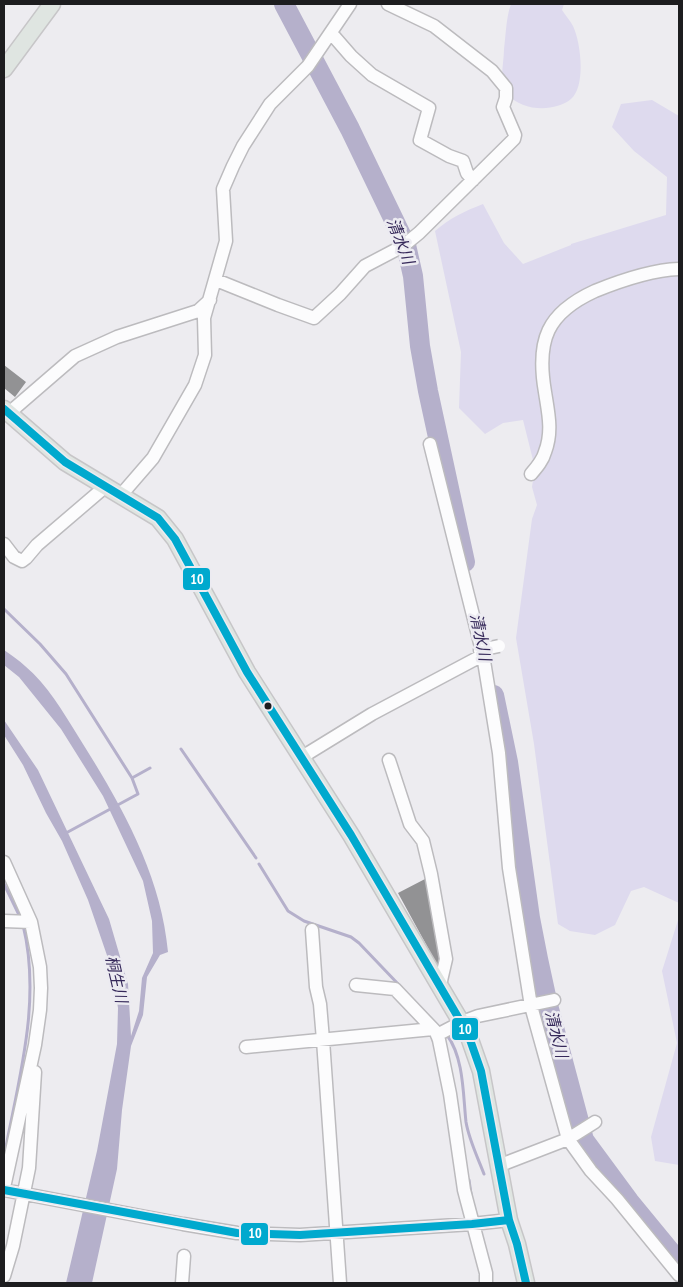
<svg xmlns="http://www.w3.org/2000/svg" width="683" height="1287" font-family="'PT Sans Narrow','Noto Sans JP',sans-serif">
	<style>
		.green { fill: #dedaee }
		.water { fill: #b5b0cb }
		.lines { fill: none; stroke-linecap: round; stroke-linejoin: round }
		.stream { stroke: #b5b0cb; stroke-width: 3 }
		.river { stroke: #b5b0cb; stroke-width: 20 }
		.building { fill: #929294 }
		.minor-casing { stroke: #bcbbbe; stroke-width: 15 }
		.major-casing { stroke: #c7c6c8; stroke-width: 19 }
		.minor { stroke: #fcfcfd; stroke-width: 12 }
		.major { stroke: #dfe5e1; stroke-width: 16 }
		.minor-bridge-casing { stroke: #bcbbbe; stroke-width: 15; stroke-linecap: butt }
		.minor-bridge { stroke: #fcfcfd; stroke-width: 12 }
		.bus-1-casing { stroke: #ecebf1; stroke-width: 11 }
		.bus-1 { stroke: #00a9ce; stroke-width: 8 }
		.bus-dot { fill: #1d1d1f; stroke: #ecebf1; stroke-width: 2 }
		.labels { text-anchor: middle; stroke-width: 5; stroke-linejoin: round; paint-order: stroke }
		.water-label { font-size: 16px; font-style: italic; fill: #36295a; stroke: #ecebf1 }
		.line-badge { stroke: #ecebf1; stroke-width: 2 }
		.badge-label { font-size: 14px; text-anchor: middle; font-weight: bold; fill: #fff }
	</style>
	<rect width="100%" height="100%" fill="#edecf0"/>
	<path class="green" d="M 511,4 L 564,4 L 562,10 C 565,15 570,20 573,26 C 581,43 586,86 571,99 C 553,114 513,111 504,87 C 500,76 504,61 504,49 C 506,34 506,18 511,4 Z
		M 652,100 L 679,116 L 679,903 L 644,887 L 631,891 L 615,925 L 595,935 L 570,931 L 558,924 L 534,744 L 516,638 L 532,519 L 537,505 L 532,487 L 537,453 L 533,460 L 523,420 L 503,423 L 485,434 L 459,408 L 461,352 L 435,231 C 450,218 465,211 483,204 L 504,243 L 523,264 L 571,245 L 571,244 L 666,215 L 667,177 L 634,151 L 612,127 L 621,104 Z
		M 679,917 L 679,1165 L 655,1161 L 651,1137 L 677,1043 L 662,971 Z"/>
	<path class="water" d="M 4,650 C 11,655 19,660 25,666 C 47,684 63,712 78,736 C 119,801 161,873 168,952 L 160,955 L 147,977 L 143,1015 L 131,1046 L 122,1110 L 117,1169 L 92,1283 L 66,1283 L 97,1151 L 117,1044 L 118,1008 L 112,970 L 88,900 L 62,841 L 46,813 L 23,765 L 4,735 L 4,720 L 38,770 L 109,919 L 128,984 L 131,1036 L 139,1011 L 142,978 L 153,953 L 152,921 L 143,881 L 103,796 L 61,729 L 19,677 L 4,665 Z"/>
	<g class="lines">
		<path class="stream" d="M 4,609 L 40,644 L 66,674 L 132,778 L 150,768
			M 181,749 L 256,858
			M 66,833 L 138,794 L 132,778
			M 259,864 L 288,911 L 304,921 L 351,937 L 359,943 L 401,987
			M 4,884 L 21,919
			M 447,1035 C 464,1058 463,1095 466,1122 C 469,1140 478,1158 484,1174
			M 4,1157 C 18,1081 42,1002 23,925
			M 469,1180 L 471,1194"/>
		<path class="river" d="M 284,4 L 350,129 L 406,245 L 413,276 L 420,346 L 428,391 L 465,562
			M 494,695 L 508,762 L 530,918 L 538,959 L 548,1005 L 584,1140 L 629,1201 L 679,1262"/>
	</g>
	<path class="building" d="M 4,365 L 26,382 L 15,397 L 4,388 Z
		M 425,879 L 435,903 L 443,970 L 440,970 L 398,893 Z"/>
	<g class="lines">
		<defs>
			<path id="minor" d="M 331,33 L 351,56 L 372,75 L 429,108 L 420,140 L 449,156 L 463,161 L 467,173 L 473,180
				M 216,280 L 278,305 L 314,318 L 340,294 L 365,266 L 403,246 L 419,233 L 514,139 L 515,135 L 503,107 L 506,98 L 506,88 L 492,71 L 434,26 L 388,4
				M 9,413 L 75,356 L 117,337 L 198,311 L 210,300
				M 430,444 L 483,655 L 499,753 L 509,868 L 531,1006 L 568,1139 L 591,1171 L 617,1199 L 679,1275
				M 531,474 C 537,467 543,460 545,452 C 553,431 548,412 545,392 C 536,340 547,313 595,291 C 622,280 651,270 679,269
				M 121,495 L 153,458 L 195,385 L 205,355 L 204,318 L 226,241 L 223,189 L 233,166 L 243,146 L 270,104 L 308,66 L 350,4
				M 4,544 L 14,557 L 22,561 L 26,558 L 37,545 L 106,486
				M 302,757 L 372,714 L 483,655 L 480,650
				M 389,760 L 410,824 L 423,841 L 431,874 L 446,959 L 440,985
				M 4,862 L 31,922 L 40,967 L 41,988 L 40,1010 L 35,1045 L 5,1183
				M 4,921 L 31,922
				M 312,930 L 316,987 L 320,1004 L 323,1040 L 340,1283
				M 356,985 L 395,989 L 436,1032 L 439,1040 L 450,1094 L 464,1190 L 486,1273 L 486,1283
				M 437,1035 L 462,1022 L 478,1016 L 554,1000
				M 246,1047 L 433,1029
				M 498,1166 L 568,1139 L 595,1122
				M 4,1190 L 183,1224 L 237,1233 L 300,1235 L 472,1224 L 509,1220
				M 4,1276 L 13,1246 L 29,1168 L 35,1072
				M 182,1283 L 184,1256"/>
			<path id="major" d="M 4,69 L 52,4
				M 4,409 L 65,462 L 158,518 L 175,539 L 247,672 L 351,835 L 468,1034 L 481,1071 L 509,1220 L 517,1244 L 526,1283"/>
		</defs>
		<use href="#minor" class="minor-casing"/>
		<use href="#major" class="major-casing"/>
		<use href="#minor" class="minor"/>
		<use href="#major" class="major"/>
		<defs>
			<path id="minor-bridge" d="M 480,650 L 499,646"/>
		</defs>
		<use href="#minor-bridge" class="minor-bridge-casing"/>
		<use href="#minor-bridge" class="minor-bridge"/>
		<defs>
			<path id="bus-1" d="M 4,409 L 65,462 L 158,518 L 175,539 L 247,672 L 351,835 L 468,1034 L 481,1071 L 509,1220 L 517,1244 L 526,1283
				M 4,1190 L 237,1233 L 300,1235 L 472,1224 L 509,1220"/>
		</defs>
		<use href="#bus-1" class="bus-1-casing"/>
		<use href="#bus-1" class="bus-1"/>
	</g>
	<circle class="bus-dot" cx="268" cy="706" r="4.5"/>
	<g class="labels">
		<g class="water-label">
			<text transform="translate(401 241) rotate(69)" y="6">清水川</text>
			<text transform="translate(481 637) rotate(78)" y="6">清水川</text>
			<text transform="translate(117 979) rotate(77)" y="6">桐生川</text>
			<text transform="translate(557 1034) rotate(76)" y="6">清水川</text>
		</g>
	</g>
	<g class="line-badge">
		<rect x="182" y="567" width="29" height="24" rx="5" fill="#00a9ce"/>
		<rect x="451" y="1017" width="28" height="24" rx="5" fill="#00a9ce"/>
		<rect x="240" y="1222" width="29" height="24" rx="5" fill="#00a9ce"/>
	</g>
	<g class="badge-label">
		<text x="197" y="584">10</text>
		<text x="465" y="1034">10</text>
		<text x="255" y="1238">10</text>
	</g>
	<rect width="683" height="1287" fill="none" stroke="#1d1d1f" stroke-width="10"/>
</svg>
